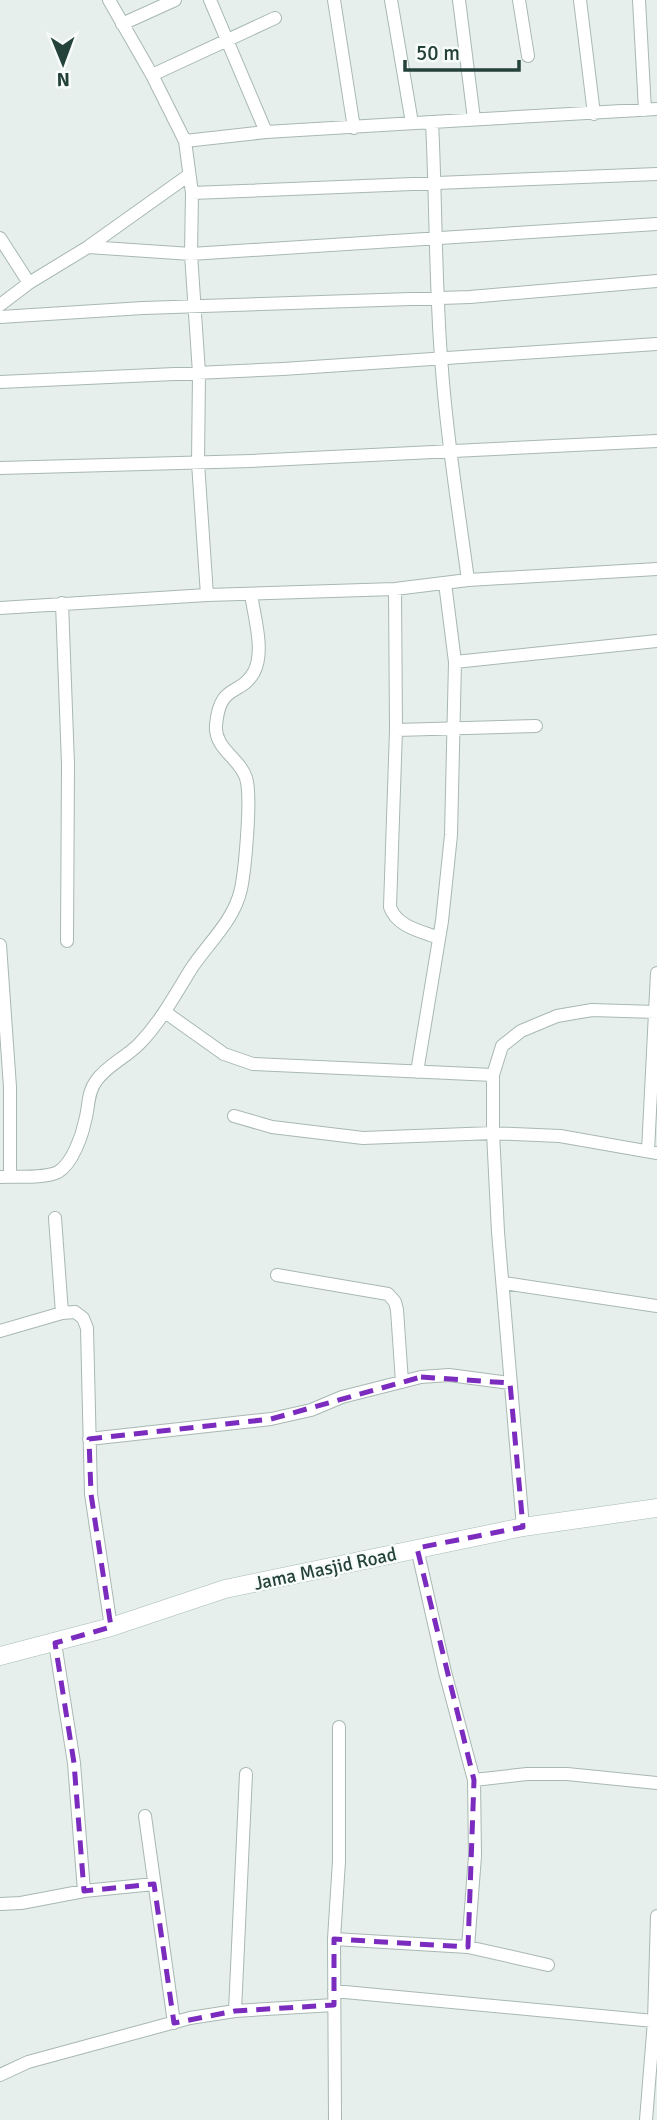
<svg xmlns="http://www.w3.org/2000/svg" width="657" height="2120" font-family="Signika,sans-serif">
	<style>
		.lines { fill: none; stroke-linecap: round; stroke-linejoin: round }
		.street-casing { stroke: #a8b8b2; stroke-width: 14 }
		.secondary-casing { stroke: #a4bbb3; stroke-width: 19 }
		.street { stroke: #fff; stroke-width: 12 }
		.secondary { stroke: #fff; stroke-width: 18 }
		.marked { fill: none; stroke: #7b2cbf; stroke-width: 5; stroke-dasharray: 14 9; stroke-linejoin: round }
		.labels { text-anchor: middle; stroke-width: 5; stroke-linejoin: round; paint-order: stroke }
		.street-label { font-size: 19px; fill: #24423a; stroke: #f7fbf9 }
	</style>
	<rect width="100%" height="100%" fill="#e6efeb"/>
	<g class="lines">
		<defs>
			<path id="street" d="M 109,0 L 152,75 L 185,141
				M 210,0 L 266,132
				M 334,0 L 354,128
				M 391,0 L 412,123
				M 459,0 L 474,119
				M 519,0 L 528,56
				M 580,0 L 594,114
				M 639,0 L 645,110
				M 122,24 L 175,0
				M 152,75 L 275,18
				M 192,193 L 657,174
				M 0,238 L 29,283
				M 88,247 L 191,254 L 657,224
				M 0,305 L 29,283 L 88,247 L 189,175
				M 0,317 L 143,308 L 470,297 L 657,281
				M 0,382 L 283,369 L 657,344
				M 0,468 L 251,461 L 657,441
				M 468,580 C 458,506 446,431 441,357 C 435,278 436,200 432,122 L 657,109
				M 395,589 L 396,730 L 390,907 C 397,927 421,931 439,938
				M 207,595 L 198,463 L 199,373 L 191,254 L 192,193 L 185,141 L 266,132 L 432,122
				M 62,603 L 68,764 L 67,941
				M 0,608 L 207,595 L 395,589 L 468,580 L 657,569
				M 455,662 L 657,641
				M 396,730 L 536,726
				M 0,945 L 10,1087 L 10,1176
				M 165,1012 L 224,1054 L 253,1064 L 493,1075
				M 417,1072 L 442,921 L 451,835 L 455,662 L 445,583
				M 234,1116 L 272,1127 L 363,1138 L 493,1133 L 560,1136 L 657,1153
				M 648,1151 L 657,973
				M 0,1177 C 15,1176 44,1179 58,1172 C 72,1164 82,1136 85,1121 C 89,1108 87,1093 96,1081 C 107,1065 127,1057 140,1043 C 161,1021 175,995 191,969 C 208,943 234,921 241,889 C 245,869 252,796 246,778 C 240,758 214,749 216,725 C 220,682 240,697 254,672 C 265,651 254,616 251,594
				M 277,1275 L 388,1294 L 395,1302 L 397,1310 L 402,1382
				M 504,1283 L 657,1306
				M 62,1313 L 75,1312 L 83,1318 L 87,1328 L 91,1494 L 111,1627
				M 0,1331 L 62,1313 L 55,1218
				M 89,1439 L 271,1419 L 311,1410 L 342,1397 L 421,1377 L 449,1375 L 510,1383
				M 523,1527 L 498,1232 L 493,1133 L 493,1075 L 502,1046 L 521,1031 L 557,1016 L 592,1010 L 656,1012
				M 417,1548 L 445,1672 L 474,1780 L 475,1856 L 468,1947
				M 55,1643 L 74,1763 L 84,1891
				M 474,1780 L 527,1774 L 567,1774 L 657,1783
				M 145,1816 L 174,2023
				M 0,1904 L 21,1903 L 84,1891 L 154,1884
				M 334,1939 L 468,1947 L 548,1965
				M 334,1991 L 654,2021
				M 235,2011 L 246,1774
				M 0,2075 L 28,2062 L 190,2018 L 235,2011 L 334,2005
				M 335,2120 L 334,1939 L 339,1861 L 339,1727
				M 646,2120 L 654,2021 L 657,1916"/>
			<path id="secondary" d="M 0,1656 L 111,1627 L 225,1589 L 523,1527 L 657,1508"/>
		</defs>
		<use href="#street" class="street-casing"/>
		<use href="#secondary" class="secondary-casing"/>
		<use href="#street" class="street"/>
		<use href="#secondary" class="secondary"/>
	</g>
	<path class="marked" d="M 421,1377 L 510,1383 L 523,1527 L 417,1548 L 474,1780 L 468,1947 L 334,1939 L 334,2005 L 235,2011 L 174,2023 L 154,1884 L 84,1891 L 74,1763 L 55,1643 L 111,1627 L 91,1494 L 89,1439 L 271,1419 Z"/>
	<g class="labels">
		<g class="street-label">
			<text transform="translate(325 1568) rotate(-12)" y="7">Jama Masjid Road</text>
		</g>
	</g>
	<g transform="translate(63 63) rotate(179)" stroke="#f7fbf9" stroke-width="5" paint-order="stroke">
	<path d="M0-5L12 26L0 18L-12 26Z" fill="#24423a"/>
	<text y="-10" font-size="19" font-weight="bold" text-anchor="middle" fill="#24423a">N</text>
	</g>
	<path d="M405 60v10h114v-10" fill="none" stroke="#24423a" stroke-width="3.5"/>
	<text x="416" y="60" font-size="21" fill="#24423a" stroke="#f7fbf9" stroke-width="5" paint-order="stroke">50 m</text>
</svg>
